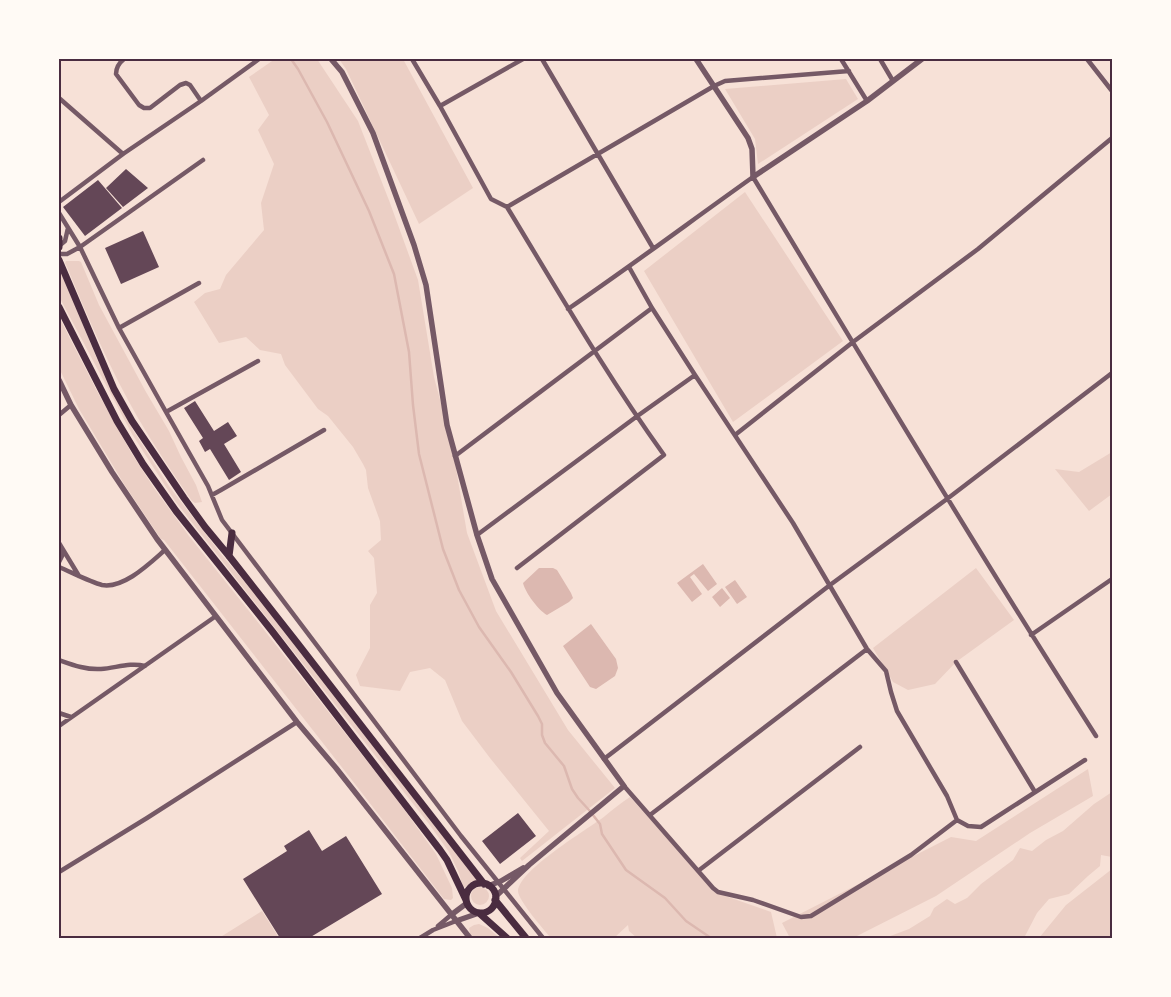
<svg xmlns="http://www.w3.org/2000/svg" width="1171" height="997" font-family="Cabin,sans-serif">
	<style>
		.green { fill: #ebcfc5 }
		.water { fill: #dcb8b0 }
		.lines { fill: none; stroke-linecap: round; stroke-linejoin: round }
		.stream { stroke: #dcb8b0; stroke-width: 2.5 }
		.building { fill: #644757 }
		.minor { stroke: #755966; stroke-width: 4.5 }
		.tertiary { stroke: #755966; stroke-width: 5.5 }
		.primary { stroke: #4a2c40; stroke-width: 7 }
		.neatline { fill: none; stroke: #4a2c40; stroke-width: 2 }
	</style>
	<rect width="100%" height="100%" fill="#f7e1d7"/>
	<path class="green" d="M 275,59 L 317,59 L 358,121 L 390,203 L 418,280 L 434,377 L 452,445 L 467,533 L 496,611 L 568,730 L 615,788 L 522,861 L 520,858 L 549,831 L 490,758 L 462,721 L 445,680 L 430,668 L 410,672 L 400,691 L 360,686 L 356,675 L 370,648 L 370,605 L 377,593 L 374,558 L 368,551 L 381,540 L 380,521 L 368,488 L 366,470 L 363,464 L 353,447 L 328,416 L 318,409 L 285,365 L 281,354 L 260,350 L 246,337 L 219,343 L 194,302 L 205,293 L 220,289 L 226,275 L 264,230 L 261,203 L 274,164 L 258,130 L 269,115 L 249,77 Z
		M 339,59 L 403,59 L 473,188 L 419,224 L 346,69 Z
		M 846,79 L 858,99 L 758,164 L 755,139 L 725,89 Z
		M 745,192 L 843,341 L 733,422 L 644,271 Z
		M 66,261 L 79,261 L 81,262 L 99,305 L 146,392 L 169,431 L 181,457 L 196,485 L 202,502 L 195,503 L 192,501 C 173,474 155,447 138,418 C 111,371 88,318 67,267 L 65,263 Z
		M 59,266 L 97,359 L 133,430 L 169,486 L 221,554 L 254,593 L 477,880 L 463,888 L 459,873 L 449,852 L 429,824 L 175,501 L 132,434 L 63,304 L 59,296 Z
		M 59,317 L 98,393 L 132,454 L 154,488 L 189,536 L 261,626 L 396,798 L 436,854 L 452,888 L 453,898 L 451,900 L 444,899 L 355,784 L 164,540 L 161,539 L 124,484 L 79,409 L 59,368 Z
		M 1112,452 L 1112,494 L 1089,511 L 1055,469 L 1079,472 Z
		M 976,568 L 1014,620 L 956,662 L 935,684 L 908,690 L 893,682 L 873,648 Z
		M 1088,769 L 1093,796 L 1030,833 L 936,896 L 853,938 L 790,938 L 782,923 L 951,837 L 976,841 Z
		M 1112,792 L 1112,857 L 1101,855 L 1100,866 L 1088,876 L 1069,894 L 1049,899 L 1037,913 L 1024,938 L 885,938 L 909,929 L 930,916 L 934,908 L 947,899 L 955,904 L 967,898 L 981,884 L 1013,860 L 1020,848 L 1032,851 L 1046,840 L 1063,831 L 1094,804 Z
		M 630,797 L 667,838 L 714,892 L 771,912 L 777,938 L 637,938 L 629,931 L 628,925 L 614,938 L 551,938 C 544,930 518,900 518,891 C 520,869 587,830 605,816 C 613,809 621,803 630,797 Z
		M 1112,869 L 1112,938 L 1039,938 L 1066,905 Z
		M471 896a9 9 0 1 1 18 0a9 9 0 1 1-18 0Z
		M 262,911 L 279,938 L 219,938 Z
		M 479,924 L 488,928 L 500,938 L 473,938 L 470,934 L 469,928 L 474,925 Z"/>
	<path class="water" d="M 703,564 L 717,584 L 708,591 L 694,574 L 690,577 L 702,594 L 692,602 L 677,583 Z
		M 539,568 L 553,568 L 557,570 L 571,593 L 573,598 L 569,602 L 547,615 C 538,610 525,592 523,583 Z
		M 735,580 L 747,597 L 737,604 L 725,587 Z
		M 722,588 L 730,598 L 720,607 L 712,597 Z
		M 591,624 L 616,659 L 618,668 L 615,676 L 596,689 L 590,687 L 563,646 Z"/>
	<g class="lines">
		<path class="stream" d="M 291,59 L 298,69 L 327,122 L 369,211 L 394,274 L 409,352 L 413,405 L 419,454 L 443,549 L 459,590 L 479,627 L 511,672 L 538,716 L 542,724 L 542,735 L 545,743 L 564,766 L 572,789 L 578,798 L 589,810 L 600,824 L 602,834 L 626,870 L 665,898 L 686,921 L 711,938"/>
	</g>
	<path class="building" d="M 126,169 L 148,188 L 123,207 L 106,188 Z
		M 98,180 L 122,208 L 85,236 L 63,207 Z
		M 143,231 L 159,267 L 121,284 L 105,248 Z
		M 195,401 L 214,431 L 228,422 L 237,436 L 224,444 L 241,472 L 229,480 L 210,449 L 205,452 L 199,441 L 203,438 L 184,408 Z
		M 518,813 L 536,836 L 500,864 L 482,841 Z
		M 309,830 L 322,851 L 346,836 L 382,894 L 309,938 L 280,938 L 243,879 L 287,851 L 284,846 Z"/>
	<g class="lines">
		<path class="minor" d="M 124,59 C 119,63 116,67 116,74 L 139,105 L 144,108 L 150,108 L 180,85 L 186,83 L 190,85 L 201,101
			M 412,59 L 440,106 L 491,199 L 507,207 C 558,291 607,376 664,455 L 517,568
			M 542,59 L 653,248
			M 841,59 L 867,101
			M 880,59 L 893,81
			M 1087,59 L 1112,91
			M 59,98 L 123,154
			M 440,106 L 523,59
			M 59,202 L 123,154 L 201,101 L 259,59
			M 507,207 L 714,86 L 725,81 L 849,71
			M 59,213 L 80,247 L 119,328 L 166,412 L 208,486 L 222,520 L 461,836 L 543,938
			M 59,246 L 65,241 L 68,228
			M 59,254 L 67,254 L 80,247 L 203,160
			M 629,267 L 652,308 L 695,375 L 793,523 L 867,649 L 886,671 L 891,692 L 897,711 L 947,796 L 957,820
			M 568,309 C 631,266 691,221 753,177 C 866,364 978,552 1096,736
			M 119,328 L 199,283
			M 166,412 L 258,361
			M 59,415 L 71,405
			M 735,435 L 853,342 L 978,249 L 1112,138
			M 455,456 L 652,308
			M 212,495 L 221,490 L 324,430
			M 477,535 L 636,417 L 695,375
			M 59,543 L 79,576
			M 59,562 L 62,556 L 62,551
			M 59,567 C 71,572 90,582 102,585 C 124,589 150,563 165,550
			M 1031,635 L 1112,579
			M 59,660 C 73,665 86,670 101,669 C 116,668 130,662 145,666
			M 956,662 L 1035,792
			M 59,713 L 71,717
			M 59,726 L 216,616
			M 604,759 L 830,585 L 947,499 L 1112,373
			M 624,786 L 713,888 L 718,892 L 753,900 L 801,917 L 811,916 L 911,855 L 957,820
			M 650,815 L 867,649
			M 957,820 L 968,826 L 981,827 L 1085,760
			M 698,871 L 860,747
			M 59,872 L 147,818 L 297,722
			M 438,926 L 451,915
			M 420,938 L 433,930 L 456,921"/>
		<path class="tertiary" d="M 331,59 L 342,72 L 373,133 L 414,245 L 426,285 L 447,425 L 477,535 L 492,579 L 557,693 L 624,786 L 529,865 L 495,897
			M 696,59 L 748,138 L 752,149 L 753,177
			M 753,177 L 867,101 L 922,59
			M 59,380 L 71,405 L 112,472 L 157,539 L 297,722 L 336,768 L 470,938
			M 488,886 L 501,881 L 523,868
			M 451,915 L 467,903
			M 456,921 L 479,913"/>
		<path class="primary" d="M 59,238 L 59,247
			M 59,260 L 114,389 L 132,421 L 184,498 L 205,527 L 229,556 L 298,644 L 484,884
			M 59,307 L 117,421 L 143,464 L 176,511 L 272,631 L 440,850 L 447,860 L 466,900
			M 229,556 L 232,533
			M466 898a15 15 0 1 1 30 0a15 15 0 1 1-30 0Z
			M 495,900 L 526,938
			M 479,913 L 507,938"/>
	</g>
	<rect width="1171" height="997" fill="none" stroke="#fffaf5" stroke-width="120"/>
	<rect x="60" y="60" width="1051" height="877" class="neatline"/>
</svg>
